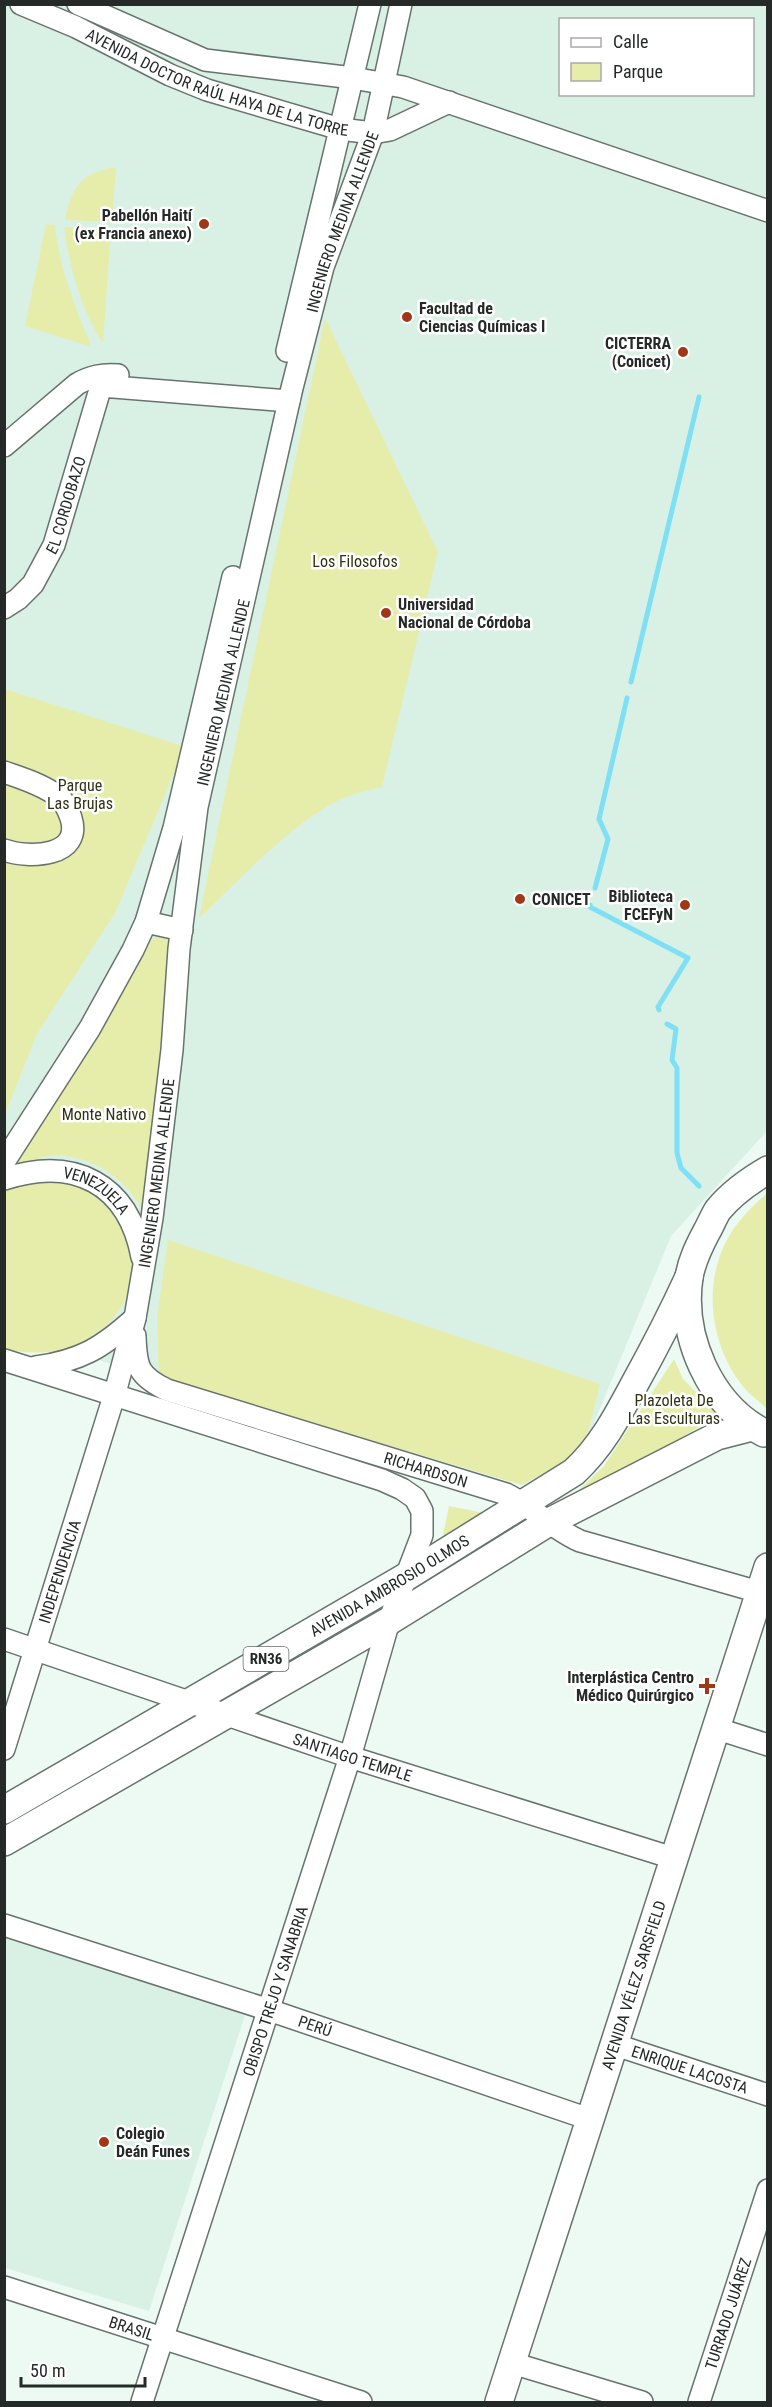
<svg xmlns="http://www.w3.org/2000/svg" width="772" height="2407" font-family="'Roboto Condensed',sans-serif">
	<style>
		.built { fill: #d9f0e4; fill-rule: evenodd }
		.green { fill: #e6edaa }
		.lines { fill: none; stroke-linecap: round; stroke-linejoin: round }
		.stream { stroke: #7fdff5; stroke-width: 5 }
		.minor-casing { stroke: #67736d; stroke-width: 24 }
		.major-casing { stroke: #67736d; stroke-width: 30 }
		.minor { stroke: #fff; stroke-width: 21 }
		.major { stroke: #fff; stroke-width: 27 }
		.poi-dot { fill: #a03818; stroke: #fff; stroke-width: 2 }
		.labels { text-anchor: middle; stroke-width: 5; stroke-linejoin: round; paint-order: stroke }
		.shield { fill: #fff; stroke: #666a68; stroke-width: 1.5 }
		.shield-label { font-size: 15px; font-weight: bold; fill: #252a28 }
		.street-label { font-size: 16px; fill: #252a28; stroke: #fff }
		.poi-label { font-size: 16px; font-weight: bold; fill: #252a28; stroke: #fff; text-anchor: end }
		.park-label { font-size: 16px; fill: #303313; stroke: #fff }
	</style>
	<rect width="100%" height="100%" fill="#ecfaf3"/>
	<path class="built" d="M 4,5 L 767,5 L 767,1131 L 671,1236 L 585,1445 L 564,1462 L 522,1485 L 159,1377 L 5,1334 ZM 560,20 L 752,20 L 752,94 L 560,94 Z
		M 4,1933 L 245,2015 L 149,2311 L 5,2268 Z"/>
	<path class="green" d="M 116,167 L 112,222 L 65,220 C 73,184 81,174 116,167 Z
		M 46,224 L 55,225 C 59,266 74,305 90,342 L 89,346 L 25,326 Z
		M 64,227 L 111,231 L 103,343 C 80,308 70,268 64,227 Z
		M 325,318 L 438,552 L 382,787 C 365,791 348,795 333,803 C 282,832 241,879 199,918 Z
		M 5,689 L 185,747 L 115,913 L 37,1034 L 5,1114 Z
		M 162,936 L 170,940 L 172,947 L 144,1213 C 128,1179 88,1152 50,1156 C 38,1157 26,1164 15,1168 L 153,938 Z
		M 29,1176 C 50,1180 72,1183 91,1193 C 107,1202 116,1213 124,1229 C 148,1276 121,1329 72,1347 C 55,1354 23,1354 5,1349 L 4,1190 Z
		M 767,1193 L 767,1409 C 761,1403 753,1397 747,1391 C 711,1351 701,1285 728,1238 C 738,1220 752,1207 767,1193 Z
		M 168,1240 L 600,1384 L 585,1445 L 564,1462 L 522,1485 L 159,1377 L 157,1317 Z
		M 674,1359 L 683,1379 L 719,1415 L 580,1499 L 576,1493 L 604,1466 Z
		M 449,1506 L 484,1513 L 442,1540 Z"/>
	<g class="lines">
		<path class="stream" d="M 631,682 L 699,397
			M 595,888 L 608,839 L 599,819 L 627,698
			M 590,905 L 590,907 L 688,958 L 658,1007 L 659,1010
			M 667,1024 L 676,1029 L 672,1060 L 677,1068 L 677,1153 L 681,1168 L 699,1186"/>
		<defs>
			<g id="minor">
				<path id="s1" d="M 21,4 L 76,27 L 170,75 L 207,90 L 340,129 L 373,133 L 390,130 L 449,102"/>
				<path d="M 78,4 L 205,60 L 353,78 L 403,87 L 768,211"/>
				<path d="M 287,351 L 370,4"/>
				<path d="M 4,446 L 77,384 C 91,376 102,374 118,375"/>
				<path id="s2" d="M 4,608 L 18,599 L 33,584 L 54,545 L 101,386 L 289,401"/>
				<path d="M 4,772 C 21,778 41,784 56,795 C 64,800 68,809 71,818 C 83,857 29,859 4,850"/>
				<path d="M 146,922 L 182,930"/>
				<path d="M 4,1162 L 90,1028 L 133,950 L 146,922 L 174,828 L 233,577"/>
				<path id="s3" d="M 4,1179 C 74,1156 128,1183 142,1257"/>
				<path id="s4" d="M 135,1336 C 136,1367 138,1376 167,1390 L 506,1494 C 532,1507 553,1529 580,1541 L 759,1592"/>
				<path d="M 4,1360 L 382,1480 L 402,1489 L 415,1498 L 422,1511 L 422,1535 L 389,1621 L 350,1757 L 142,2402"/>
				<path d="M 36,1367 C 80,1361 102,1348 135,1318"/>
				<path id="s5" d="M 4,1639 L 350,1757 L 673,1858"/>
				<path d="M 715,1728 L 768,1745"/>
				<path id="s6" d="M 4,1749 L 115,1393 L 135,1318 L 152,1218 L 172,1050 L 179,949 L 197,807 L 292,388 L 323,267 L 373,133 L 401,4"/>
				<path id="s7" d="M 4,1925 L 269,2010 L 589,2119"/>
				<path id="s8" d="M 613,2044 L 768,2095"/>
				<path id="s9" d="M 4,2287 L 361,2402"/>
				<path d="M 512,2363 L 642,2402"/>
				<path id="s10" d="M 699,2402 L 768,2190"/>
			</g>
			<g id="major">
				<path d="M 764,1433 C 710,1405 680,1337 689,1277 C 692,1260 699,1246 707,1231 C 711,1224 714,1216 718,1210 C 732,1193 749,1181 768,1170"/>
				<path id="s11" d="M 4,1810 L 404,1578 L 574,1472 C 601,1447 617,1417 634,1385 C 654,1349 672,1314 689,1277"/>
				<path d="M 4,1842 L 389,1621 L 549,1522 L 717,1436 L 752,1427"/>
				<path id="s12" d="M 499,2402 L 768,1567"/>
			</g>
		</defs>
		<use href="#minor" class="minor-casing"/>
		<use href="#major" class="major-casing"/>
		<use href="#minor" class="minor"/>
		<use href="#major" class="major"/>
	</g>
	<g class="poi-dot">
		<circle cx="204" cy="224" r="6"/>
		<circle cx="407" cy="317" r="6"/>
		<circle cx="683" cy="352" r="6"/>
		<circle cx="386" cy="613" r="6"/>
		<circle cx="520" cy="899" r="6"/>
		<circle cx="685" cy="905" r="6"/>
		<path d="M704 1677h6v6h6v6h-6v6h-6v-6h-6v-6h6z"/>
		<circle cx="104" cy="2142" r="6"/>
	</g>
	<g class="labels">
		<rect class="shield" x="243.5" y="1647" width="45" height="24" rx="4.5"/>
		<g class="shield-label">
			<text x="266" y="1664">RN36</text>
		</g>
		<g class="street-label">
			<text dy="6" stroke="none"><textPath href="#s1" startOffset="212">AVENIDA DOCTOR RAÚL HAYA DE LA TORRE</textPath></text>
			<text dy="6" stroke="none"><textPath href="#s6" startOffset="1569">INGENIERO MEDINA ALLENDE</textPath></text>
			<text dy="6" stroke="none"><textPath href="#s2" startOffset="124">EL CORDOBAZO</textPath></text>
			<text dy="6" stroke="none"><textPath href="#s6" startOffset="1083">INGENIERO MEDINA ALLENDE</textPath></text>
			<text dy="6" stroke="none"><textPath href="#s6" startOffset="597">INGENIERO MEDINA ALLENDE</textPath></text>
			<text dy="6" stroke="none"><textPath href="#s3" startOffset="99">VENEZUELA</textPath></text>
			<text dy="6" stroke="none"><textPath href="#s4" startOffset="339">RICHARDSON</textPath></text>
			<text dy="6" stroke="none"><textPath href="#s6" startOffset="186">INDEPENDENCIA</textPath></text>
			<text dy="6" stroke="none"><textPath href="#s11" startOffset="446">AVENIDA AMBROSIO OLMOS</textPath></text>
			<text dy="6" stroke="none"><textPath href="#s5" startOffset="368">SANTIAGO TEMPLE</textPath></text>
			<text dy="6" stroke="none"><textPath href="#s12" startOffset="438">AVENIDA VÉLEZ SARSFIELD</textPath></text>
			<text transform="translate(275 1991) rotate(-72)" y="6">OBISPO TREJO Y SANABRIA</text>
			<text dy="6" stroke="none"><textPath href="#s7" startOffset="327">PERÚ</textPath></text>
			<text dy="6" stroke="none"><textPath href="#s8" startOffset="81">ENRIQUE LACOSTA</textPath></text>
			<text dy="6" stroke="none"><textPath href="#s10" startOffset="93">TURRADO JUÁREZ</textPath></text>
			<text dy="6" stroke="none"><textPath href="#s9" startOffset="134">BRASIL</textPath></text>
		</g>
		<g class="poi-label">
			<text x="192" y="221">Pabellón Haití<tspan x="192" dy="18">(ex Francia anexo)</tspan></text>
			<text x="419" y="314" text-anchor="start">Facultad de<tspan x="419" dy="18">Ciencias Químicas I</tspan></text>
			<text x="671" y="349">CICTERRA<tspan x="671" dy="18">(Conicet)</tspan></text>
			<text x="398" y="610" text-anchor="start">Universidad<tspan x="398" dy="18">Nacional de Córdoba</tspan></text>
			<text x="673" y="902">Biblioteca<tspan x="673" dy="18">FCEFyN</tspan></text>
			<text x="532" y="905" text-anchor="start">CONICET</text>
			<text x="694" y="1683">Interplástica Centro<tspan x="694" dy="18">Médico Quirúrgico</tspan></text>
			<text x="116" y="2139" text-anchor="start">Colegio<tspan x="116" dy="18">Deán Funes</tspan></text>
		</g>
		<g class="park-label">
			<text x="355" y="567">Los Filosofos</text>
			<text x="80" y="791">Parque<tspan x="80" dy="18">Las Brujas</tspan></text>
			<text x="104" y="1120">Monte Nativo</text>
			<text x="674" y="1406">Plazoleta De<tspan x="674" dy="18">Las Esculturas</tspan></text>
		</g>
	</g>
	<rect width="772" height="2407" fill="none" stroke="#252a28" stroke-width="12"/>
	<rect x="559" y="18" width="195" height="78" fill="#ffffff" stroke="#a8aaa9" stroke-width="1.5"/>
	<rect x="571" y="38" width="30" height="9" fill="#ffffff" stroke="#a8aaa9" stroke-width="1.5"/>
	<text x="613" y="48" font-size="18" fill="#252a28">Calle</text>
	<rect x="571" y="63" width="30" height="18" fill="#e6edaa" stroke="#a8aaa9" stroke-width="1.5"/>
	<text x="613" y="78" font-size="18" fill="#252a28">Parque</text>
	<path d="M21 2377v9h124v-9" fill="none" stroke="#252a28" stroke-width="3"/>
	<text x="30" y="2377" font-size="18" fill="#252a28" stroke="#ffffff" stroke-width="4.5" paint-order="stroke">50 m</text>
</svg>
